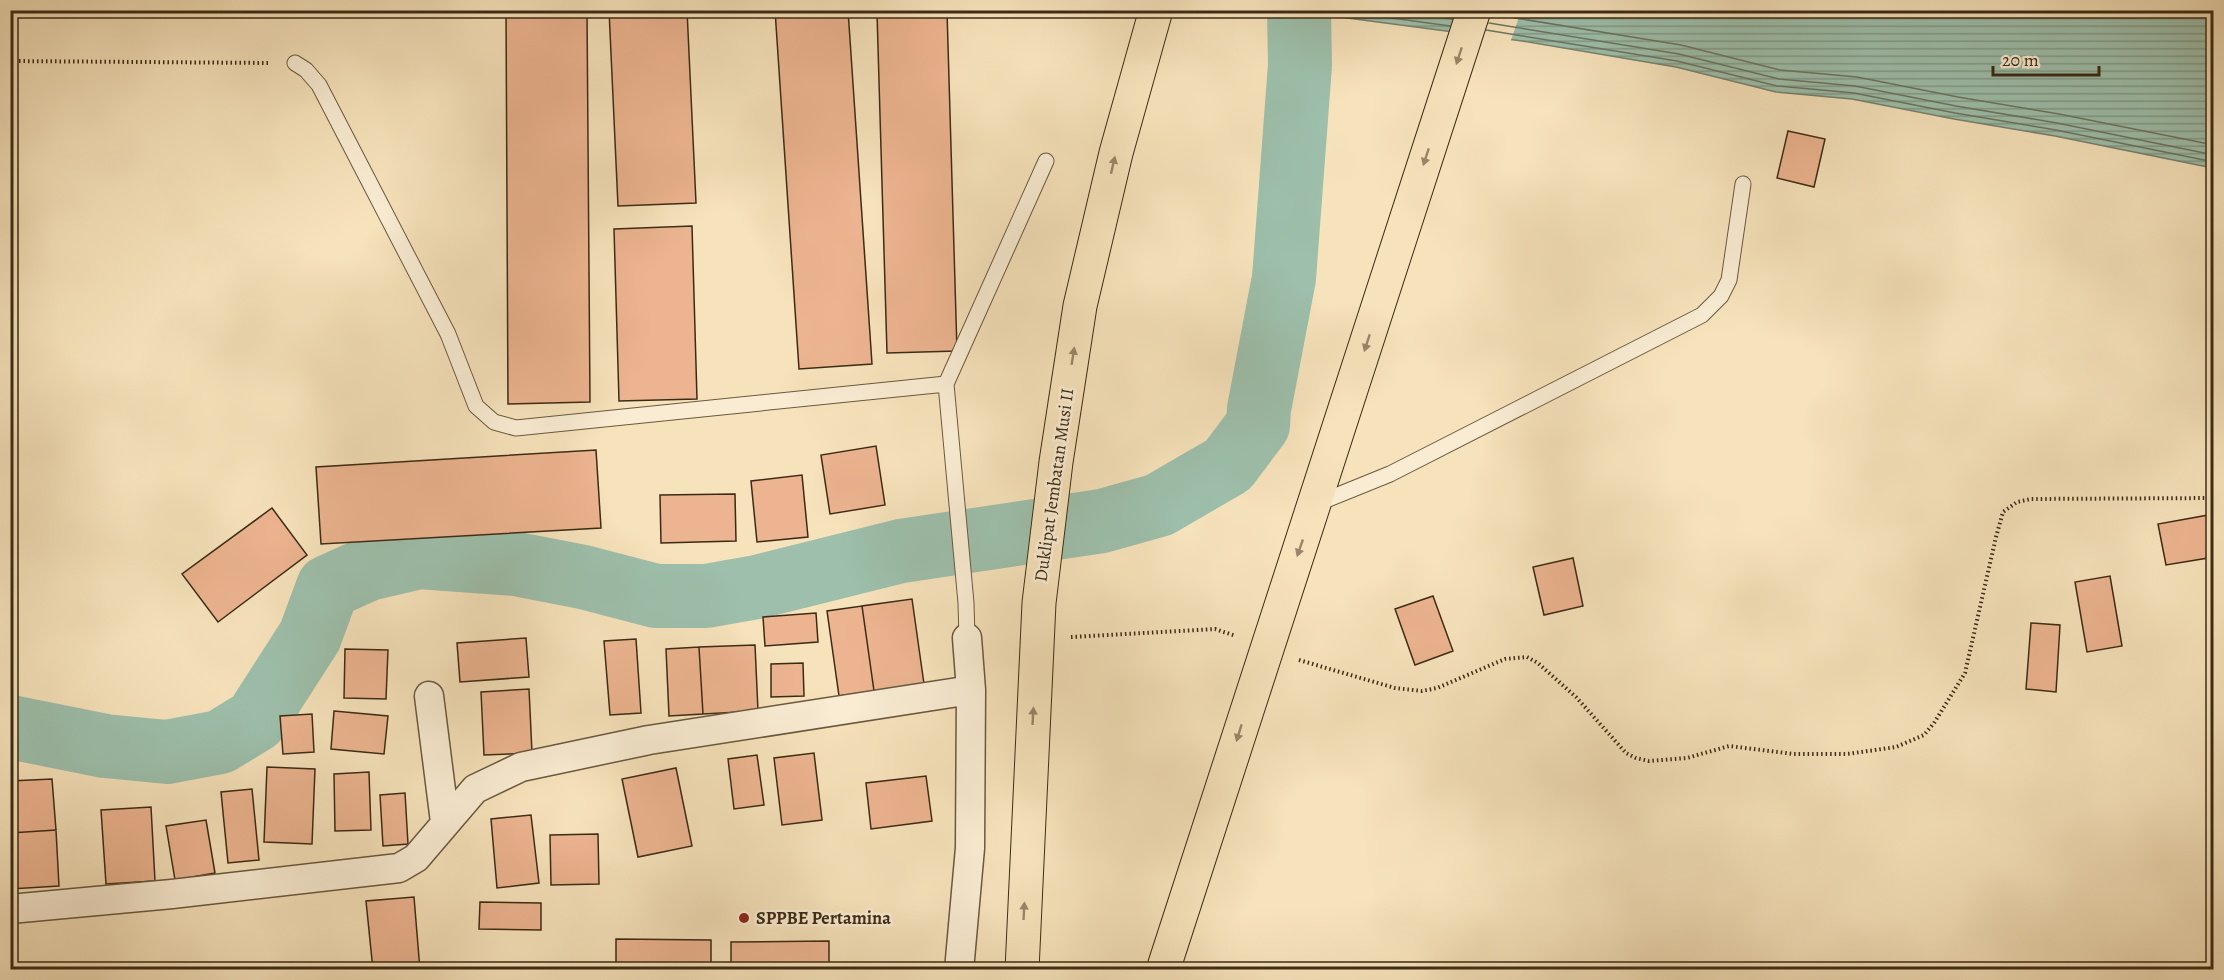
<svg xmlns="http://www.w3.org/2000/svg" width="2224" height="980" font-family="Alegreya,serif">
	<style>
		.water { fill: url(#water-rules); stroke: #76846f; stroke-width: 1.5 }
		.pier { fill: #f6e2bb }
		.lines { fill: none; stroke-linecap: round; stroke-linejoin: round }
		.shore { stroke: #6c7560; stroke-width: 1.5 }
		.river { stroke: #9dbfab; stroke-width: 64 }
		.building { fill: #ecb490; stroke: #3c2b14; stroke-width: 1.5 }
		.service-casing { stroke: #6a593e; stroke-width: 17 }
		.minor-casing { stroke: #6a593e; stroke-width: 31 }
		.trunk-casing { stroke: #3c2b14; stroke-width: 35 }
		.path { stroke: #3c2b14; stroke-width: 4; stroke-dasharray: 1.5 3; stroke-linecap: butt }
		.service { stroke: #f9ecd3; stroke-width: 15 }
		.minor { stroke: #f9ecd3; stroke-width: 28 }
		.trunk { stroke: #f6e2bb; stroke-width: 33 }
		.trunk-bridge-casing { stroke: #3c2b14; stroke-width: 35; stroke-linecap: butt }
		.trunk-bridge { stroke: #f6e2bb; stroke-width: 33 }
		.oneway { fill: #998668 }
		.poi-dot { fill: #8f2418; stroke: #f9ecd3; stroke-width: 2 }
		.labels { text-anchor: middle; stroke-width: 5; stroke-linejoin: round; paint-order: stroke }
		.street-label { font-size: 18px; fill: #3c2b14; stroke: #f9ecd3 }
		.poi-label { font-size: 18px; font-weight: bold; fill: #3c2b14; stroke: #f9ecd3; text-anchor: start }
	</style>
	<defs>
		<pattern id="water-rules" width="6" height="5" patternUnits="userSpaceOnUse" patternTransform="scale(1.5)"><rect width="6" height="5" fill="#9dbfab"/><path d="M0 2.5h6" fill="none" stroke="#819b8a"/></pattern>
	</defs>
	<rect width="100%" height="100%" fill="#f6e2bb"/>
	<filter id="stains"><feTurbulence type="fractalNoise" baseFrequency=".00333" numOctaves="4"/><feColorMatrix values="0 0 0 0 .2 0 0 0 0 .09 0 0 0 0 .02 0 0 0 .5 -.17"/></filter>
	<radialGradient id="worn" r=".72"><stop offset=".6" stop-color="#630" stop-opacity="0"/><stop offset="1" stop-color="#630" stop-opacity=".3"/></radialGradient>
	<path class="water" d="M 1294,11 L 2213,11 L 2213,168 L 2055,136 L 1954,119 L 1852,99 L 1776,92 L 1676,67 L 1522,41 Z"/>
	<path class="pier" d="M 1462,11 L 1521,11 L 1510,43 L 1453,35 Z"/>
	<g class="lines">
		<path class="shore" d="M 1334,10 L 1450,26
			M 1386,10 L 1452,19
			M 1491,14 L 1681,45 L 1780,70 L 1857,77 L 1958,97 L 2059,114 L 2214,145
			M 1489,23 L 1679,54 L 1779,79 L 1855,86 L 1956,106 L 2057,123 L 2214,155
			M 1486,30 L 1677,61 L 1777,86 L 1854,93 L 1955,113 L 2056,130 L 2214,162"/>
		<path class="river" d="M 10,727 L 105,746 L 167,752 L 220,742 L 256,720 L 310,636 L 328,587 L 368,569 L 419,557 L 516,564 L 583,577 L 656,596 L 706,596 L 757,587 L 901,551 L 1102,521 L 1159,505 L 1228,465 L 1258,425 L 1259,409 L 1284,278 L 1300,65 L 1299,11"/>
	</g>
	<path class="building" d="M 506,10 L 587,10 L 590,402 L 508,404 Z
		M 609,10 L 687,10 L 696,203 L 618,206 Z
		M 775,10 L 848,10 L 872,364 L 799,369 Z
		M 947,11 L 957,351 L 887,353 L 877,13 Z
		M 1788,131 L 1825,139 L 1814,187 L 1777,178 Z
		M 692,226 L 697,399 L 619,401 L 614,229 Z
		M 876,446 L 885,505 L 830,514 L 821,455 Z
		M 596,450 L 601,528 L 321,544 L 316,467 Z
		M 802,475 L 808,537 L 757,542 L 751,481 Z
		M 735,494 L 736,541 L 661,543 L 660,495 Z
		M 272,508 L 307,555 L 218,622 L 182,574 Z
		M 2214,514 L 2214,557 L 2166,565 L 2158,524 Z
		M 1573,558 L 1583,606 L 1544,615 L 1533,567 Z
		M 2110,576 L 2122,646 L 2087,652 L 2075,582 Z
		M 1433,596 L 1453,651 L 1415,665 L 1395,609 Z
		M 912,599 L 924,684 L 874,691 L 862,606 Z
		M 862,606 L 874,691 L 839,696 L 827,611 Z
		M 816,613 L 818,642 L 765,646 L 763,617 Z
		M 2031,623 L 2060,625 L 2056,692 L 2026,689 Z
		M 526,638 L 529,677 L 460,682 L 457,643 Z
		M 636,639 L 641,713 L 610,715 L 604,641 Z
		M 755,645 L 758,711 L 703,714 L 699,647 Z
		M 699,647 L 703,714 L 669,716 L 666,649 Z
		M 345,649 L 388,650 L 386,699 L 344,698 Z
		M 803,663 L 804,696 L 771,697 L 771,664 Z
		M 529,689 L 532,753 L 484,755 L 481,692 Z
		M 334,711 L 388,716 L 384,754 L 331,749 Z
		M 312,714 L 314,752 L 283,754 L 280,716 Z
		M 814,753 L 822,820 L 782,825 L 774,758 Z
		M 757,755 L 764,805 L 734,809 L 728,759 Z
		M 267,767 L 315,769 L 312,844 L 264,842 Z
		M 676,768 L 692,846 L 638,857 L 622,779 Z
		M 369,772 L 371,830 L 335,831 L 334,774 Z
		M 926,776 L 932,821 L 871,829 L 866,783 Z
		M 52,779 L 56,830 L 10,833 L 10,781 Z
		M 252,789 L 259,860 L 228,863 L 221,792 Z
		M 405,793 L 408,844 L 383,846 L 380,795 Z
		M 151,807 L 155,881 L 106,884 L 101,810 Z
		M 531,815 L 539,883 L 497,888 L 491,819 Z
		M 206,820 L 215,873 L 175,880 L 166,826 Z
		M 56,830 L 59,886 L 10,889 L 10,833 Z
		M 598,834 L 599,884 L 551,885 L 550,835 Z
		M 414,897 L 420,970 L 373,970 L 366,901 Z
		M 480,902 L 541,903 L 541,930 L 479,929 Z
		M 616,939 L 711,940 L 711,967 L 616,965 Z
		M 829,941 L 829,970 L 731,970 L 731,942 Z"/>
	<g class="lines">
		<defs>
			<path id="service" d="M 295,63 L 306,70 L 319,85 L 448,334 L 476,406 L 494,422 L 516,428 L 946,384
				M 1316,504 L 1390,474 L 1702,315 L 1721,296 L 1729,280 L 1743,184
				M 967,638 L 966,603 L 946,384 L 1046,161"/>
			<path id="minor" d="M 967,638 L 971,690
				M 429,696 L 445,822
				M 10,909 L 172,894 L 399,868 L 416,858 L 475,789 L 521,767 L 649,740 L 971,690 L 970,848 L 959,970"/>
			<path id="trunk" d="M 1163,970 L 1474,10"/>
		</defs>
		<use href="#service" class="service-casing"/>
		<use href="#minor" class="minor-casing"/>
		<use href="#trunk" class="trunk-casing"/>
		<path class="path" d="M 10,61 L 270,63
			M 1071,637 L 1215,629 L 1236,636
			M 1299,660 L 1395,688 L 1422,691 L 1437,688 L 1505,659 L 1527,657 L 1538,663 L 1576,697 L 1626,753 L 1636,758 L 1649,761 L 1687,758 L 1729,746 L 1794,754 L 1847,754 L 1896,747 L 1924,735 L 1934,723 L 1965,673 L 1996,537 L 2003,512 L 2017,502 L 2031,499 L 2214,498"/>
		<use href="#service" class="service"/>
		<use href="#minor" class="minor"/>
		<use href="#trunk" class="trunk"/>
		<defs>
			<path id="trunk-bridge" d="M 1022,970 L 1039,603 L 1056,462 L 1080,306 L 1116,153 L 1156,10"/>
		</defs>
		<use href="#trunk-bridge" class="trunk-bridge-casing"/>
		<use href="#trunk-bridge" class="trunk-bridge"/>
	</g>
	<defs><path id="oneway-solid" d="M-6-.8H1V-3.2L6.5 0L1 3.2V.8H-6Z" transform="scale(1.5)"/></defs>
	<g class="oneway">
		<use href="#oneway-solid" transform="translate(1459 56) rotate(108)"/>
		<use href="#oneway-solid" transform="translate(1426 157) rotate(108)"/>
		<use href="#oneway-solid" transform="translate(1113 165) rotate(-77)"/>
		<use href="#oneway-solid" transform="translate(1367 343) rotate(108)"/>
		<use href="#oneway-solid" transform="translate(1073 356) rotate(-81)"/>
		<use href="#oneway-solid" transform="translate(1300 548) rotate(109)"/>
		<use href="#oneway-solid" transform="translate(1033 716) rotate(-87)"/>
		<use href="#oneway-solid" transform="translate(1239 733) rotate(107)"/>
		<use href="#oneway-solid" transform="translate(1024 911) rotate(-87)"/>
	</g>
	<circle class="poi-dot" cx="744" cy="918" r="6"/>
	<g class="labels">
		<g class="street-label">
			<text transform="translate(1054 485) rotate(-82)" y="6">Duklipat Jembatan Musi II</text>
		</g>
		<g class="poi-label">
			<text x="756" y="924">SPPBE Pertamina</text>
		</g>
	</g>
	<rect width="2224" height="980" fill="none" stroke="#f6e2bb" stroke-width="36"/>
	<rect x="12" y="12" width="2200" height="956" fill="none" stroke="#3c2b14" stroke-width="3"/>
	<rect x="18" y="18" width="2188" height="944" fill="none" stroke="#3c2b14" stroke-width="1.5"/>
	<path d="M1993 66v9h106v-9" fill="none" stroke="#3c2b14" stroke-width="3"/>
	<text x="2002" y="66" font-size="18" fill="#3c2b14" stroke="#f9ecd3" stroke-width="4.5" paint-order="stroke">20 m</text>
	<rect width="100%" height="100%" filter="url(#stains)"/>
	<rect width="100%" height="100%" fill="url(#worn)"/>
</svg>
